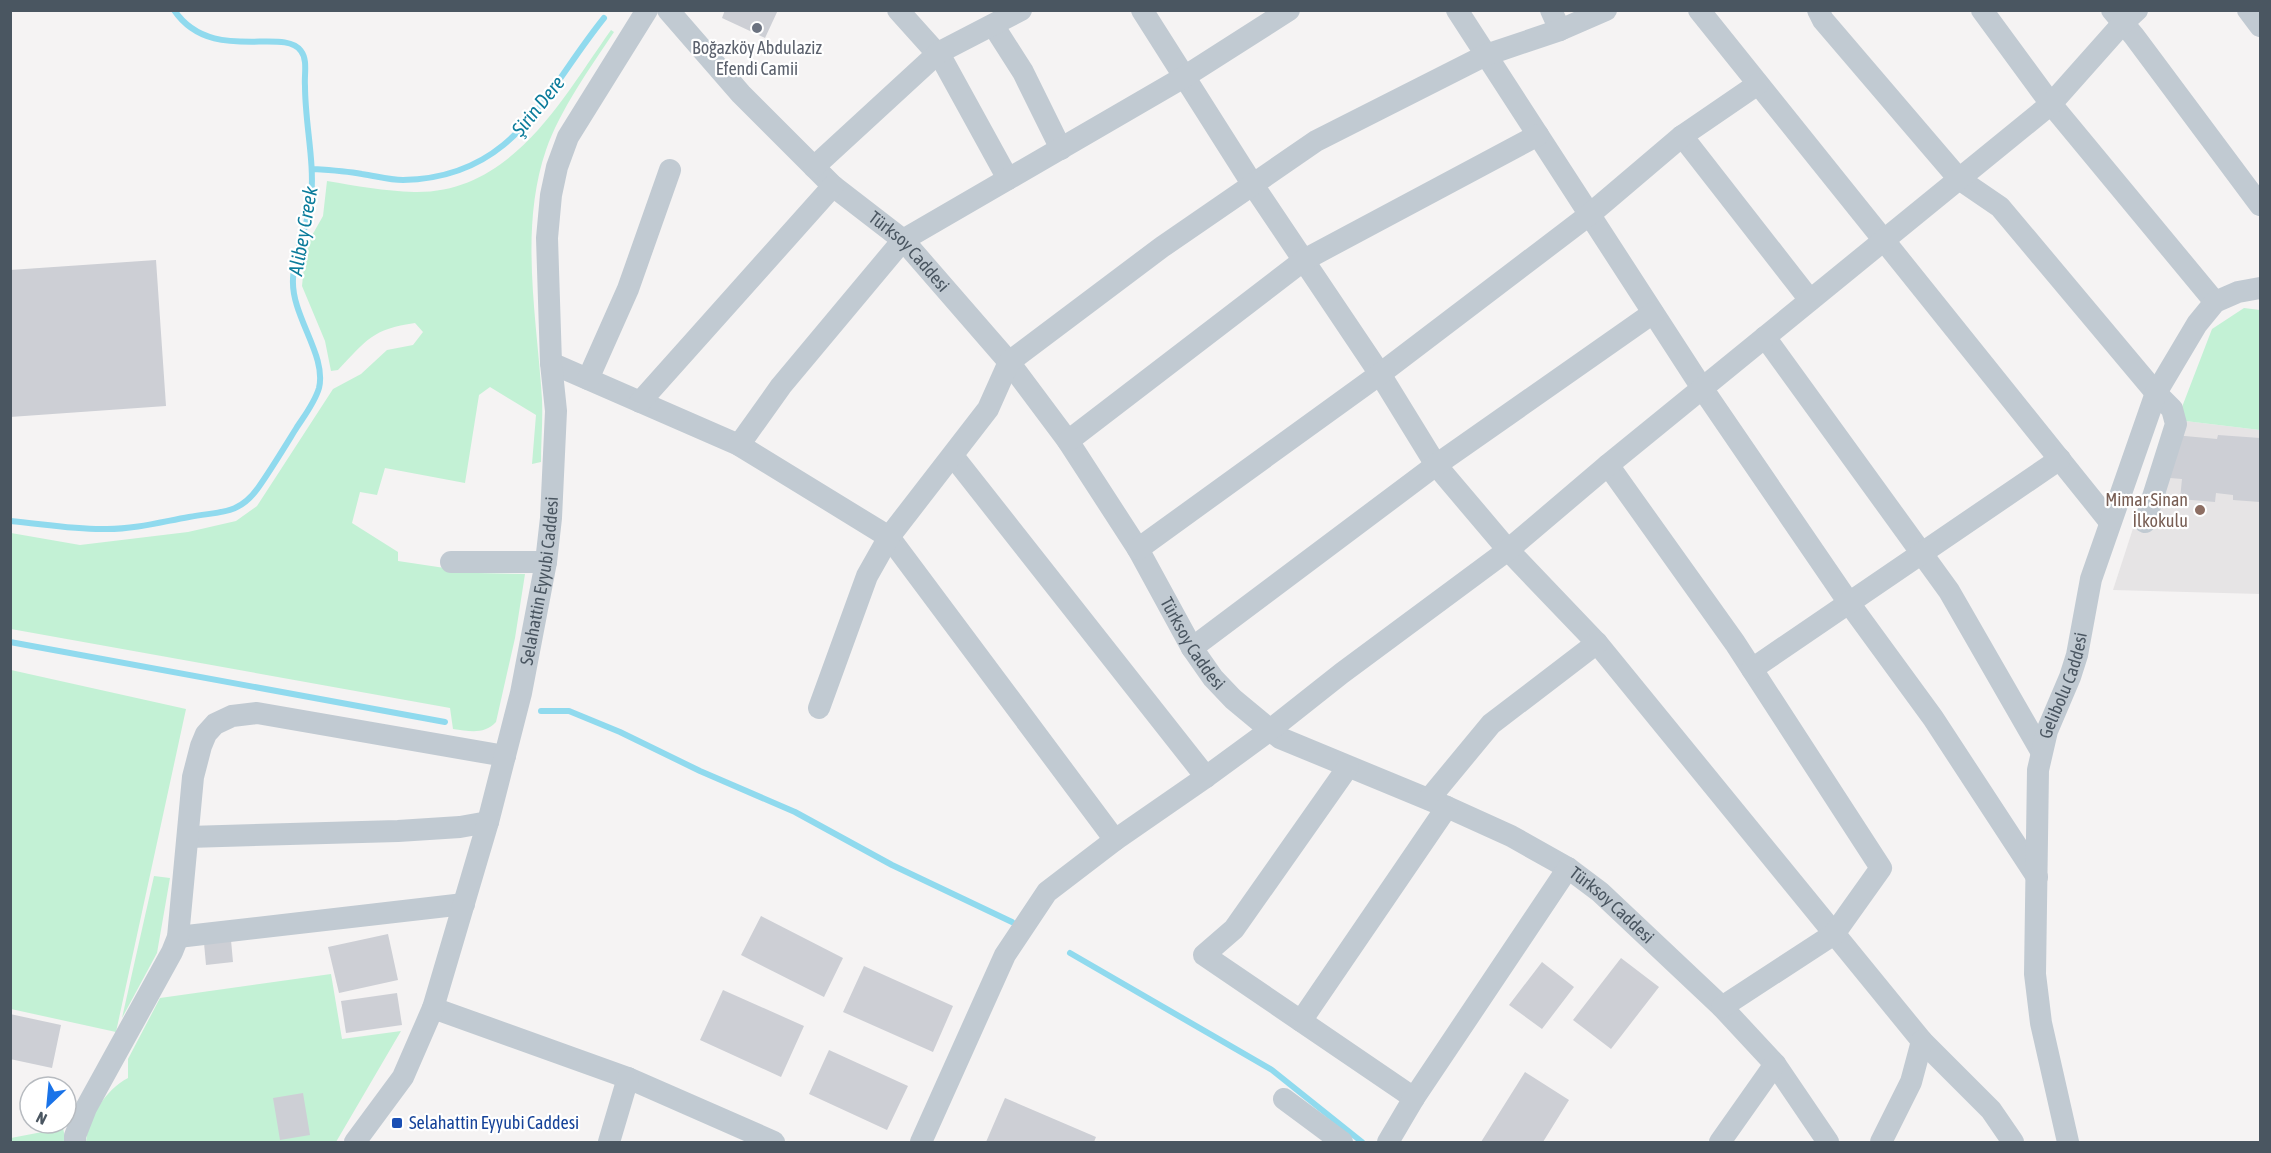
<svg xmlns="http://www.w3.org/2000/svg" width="2271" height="1153" font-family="'Asap Condensed',sans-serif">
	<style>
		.education { fill: #e6e4e5 }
		.green { fill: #c3f1d5 }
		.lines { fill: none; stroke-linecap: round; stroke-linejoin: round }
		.stream { stroke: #90daee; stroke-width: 6 }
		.building { fill: #cdcfd5 }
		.minor { stroke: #c1cad2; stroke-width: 22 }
		.worship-dot { fill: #6b7280; stroke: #fff; stroke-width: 2 }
		.education-dot { fill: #8d6e63; stroke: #fff; stroke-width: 2 }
		.transit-dot { fill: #1a4fb4; stroke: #fff; stroke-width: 2 }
		.labels { text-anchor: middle; stroke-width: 4.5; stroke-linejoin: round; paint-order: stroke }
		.worship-label { font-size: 18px; fill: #5b616d; stroke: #fff }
		.street-label { font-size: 18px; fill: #4a5661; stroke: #fff }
		.education-label { font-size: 18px; fill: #785e54; stroke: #fff; text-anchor: end }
		.transit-label { font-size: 18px; fill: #164399; stroke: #fff; text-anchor: start }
		.water-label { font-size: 20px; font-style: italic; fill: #0c7c9b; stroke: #fff }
	</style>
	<rect width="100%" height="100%" fill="#f5f3f3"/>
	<path class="education" d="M 2177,420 L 2260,430 L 2260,594 L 2113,590 L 2166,427 Z"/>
	<path class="green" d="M 611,30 L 614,32 C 590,68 560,110 546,150 C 519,229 537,318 542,399 C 543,420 541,441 541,462 L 532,464 L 536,415 L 490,387 L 479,395 L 465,483 L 385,468 L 377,495 L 360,492 L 352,523 L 398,552 L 398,561 L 478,573 L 525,574 L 515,638 L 496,722 C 484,735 469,731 453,729 L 450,708 L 11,629 L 11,533 L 80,545 L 188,532 L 236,521 L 257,506 L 333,389 L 361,374 L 387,350 L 413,345 L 423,332 L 415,323 C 372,329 367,340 338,370 L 331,371 L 325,341 L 302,286 L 306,246 L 323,216 L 327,181 C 356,186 385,191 414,192 C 512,194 562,99 611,30 Z
		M 2244,308 L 2260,310 L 2260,430 L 2177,420 L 2212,329 Z
		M 11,670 L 186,709 L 116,1032 L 11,1009 Z
		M 154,876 L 170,878 L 157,953 L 122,1018 Z
		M 331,974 L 342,1039 L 401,1031 L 336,1142 L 86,1142 C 88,1118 106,1089 128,1078 L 128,1059 L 160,998 Z
		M 63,1128 L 66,1142 L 11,1142 L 11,1138 Z"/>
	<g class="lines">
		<path class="stream" d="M 312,169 C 328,170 345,171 362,174 C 376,176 389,180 403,180 C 516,178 544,92 604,18
			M 10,521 C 43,524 75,530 107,529 C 135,529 161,522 189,517 C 219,511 238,516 258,488 C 272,468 284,448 297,427 C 305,415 315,402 319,388 C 327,355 291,316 293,279 C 294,252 308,227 311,199 C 315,162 305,124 305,86 C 304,75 308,60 301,51 C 284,26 211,65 174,10
			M 10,642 L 445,722
			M 541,711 L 569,711 L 620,732 L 700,771 L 795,812 L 892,865 L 1012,922
			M 1070,953 L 1272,1070 L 1362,1142"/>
	</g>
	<path class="building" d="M 725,10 L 778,10 L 765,38 L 722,18 Z
		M 156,260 L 166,406 L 10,417 L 10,270 Z
		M 2174,435 L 2217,439 L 2218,435 L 2260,438 L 2260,502 L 2233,500 L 2233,495 L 2216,493 L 2215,502 L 2180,499 L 2182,479 L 2170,478 Z
		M 761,916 L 843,958 L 824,997 L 741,955 Z
		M 388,934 L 398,980 L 339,993 L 328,947 Z
		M 231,940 L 233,962 L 206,965 L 204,943 Z
		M 1621,958 L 1659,987 L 1611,1049 L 1573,1020 Z
		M 1542,962 L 1574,987 L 1542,1029 L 1509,1005 Z
		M 864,966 L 953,1006 L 933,1052 L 843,1012 Z
		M 723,990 L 804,1026 L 781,1077 L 700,1040 Z
		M 397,993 L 402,1025 L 346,1033 L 341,1001 Z
		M 10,1014 L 61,1025 L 52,1068 L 10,1059 Z
		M 829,1050 L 908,1086 L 887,1130 L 809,1094 Z
		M 1525,1072 L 1569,1100 L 1543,1142 L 1481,1142 Z
		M 303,1093 L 310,1135 L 280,1140 L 273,1098 Z
		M 1005,1098 L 1096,1137 L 1094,1142 L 986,1142 Z"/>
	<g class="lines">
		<g class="minor">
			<path id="s1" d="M 668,10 L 741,94 L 833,186 L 903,240 L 1009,362 L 1068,441 L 1138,549 L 1192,648 L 1213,678 L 1233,699 L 1280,738 L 1447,807 L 1511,836 L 1568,868 L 1600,892 L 1722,1007 L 1775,1064 L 1828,1142"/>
			<path d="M 898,10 L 942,59 L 1008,179"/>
			<path d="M 1142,10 L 1253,185 L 1380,374 L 1436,465 L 1508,550 L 1597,643 L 1922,1041 L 1991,1110 L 2013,1142"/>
			<path d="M 1457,10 L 1702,388 L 1849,603 L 1933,718 L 2037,877"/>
			<path d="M 1551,10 L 1560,30"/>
			<path d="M 1699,10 L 2110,522"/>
			<path d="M 1818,10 L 1823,20 L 1959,179 L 2000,207 L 2156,393 L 2172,409 L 2176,424 L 2145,522"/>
			<path d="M 1982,10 L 2051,104 L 2215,302"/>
			<path d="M 2112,10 L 2134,36 L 2260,205"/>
			<path d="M 2248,10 L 2260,26"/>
			<path d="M 993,25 L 1023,72 L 1061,149"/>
			<path d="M 1682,136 L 1810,300"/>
			<path d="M 814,167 L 938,53 L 1021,10"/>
			<path d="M 1765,337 L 1949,591 L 2041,751"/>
			<path d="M 551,363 L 739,445 L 889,537 L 1115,840"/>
			<path d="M 588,379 L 628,289 L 670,170"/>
			<path d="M 640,402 L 833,186"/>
			<path d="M 1068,441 L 1304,260 L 1538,135"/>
			<path d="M 739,445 L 781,386 L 903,240 L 1184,77 L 1289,10"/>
			<path d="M 953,456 L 1206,777"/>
			<path d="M 1608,465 L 1735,643 L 1881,868 L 1834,934 L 1722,1007"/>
			<path d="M 1138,549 L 1380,374 L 1589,215 L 1682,136 L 1758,84"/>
			<path d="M 451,562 L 546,562"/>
			<path d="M 1192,648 L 1436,465 L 1653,313"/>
			<path d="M 1752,669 L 2060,459"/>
			<path d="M 819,708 L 867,576 L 889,537 L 988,409 L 1009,362 L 1162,247 L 1316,141 L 1486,55 L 1560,30 L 1606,10"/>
			<path d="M 1348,767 L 1234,929 L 1204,955 L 1414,1098"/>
			<path d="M 1429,799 L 1491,724 L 1597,643"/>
			<path d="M 188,837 L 398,831 L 460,827 L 488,822"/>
			<path d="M 178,937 L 464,904"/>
			<path d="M 433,1008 L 628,1078 L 774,1142"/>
			<path d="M 1301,1021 L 1447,807"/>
			<path d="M 1284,1099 L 1342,1142"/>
			<path d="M 75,1142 L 75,1136 L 86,1108 L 172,952 L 178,937 L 193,777 L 201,746 L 206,734 L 215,724 L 232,716 L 257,713 L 505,756"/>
			<path id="s2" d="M 355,1142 L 403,1077 L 433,1008 L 488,822 L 521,693 L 546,562 L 551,518 L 556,411 L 551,363 L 547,238 L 551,195 L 557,167 L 568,137 L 647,10"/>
			<path d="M 609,1142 L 628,1078"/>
			<path d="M 921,1142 L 1005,955 L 1047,892 L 1115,840 L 1206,777 L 1270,730 L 1342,673 L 1508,550 L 1608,465 L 2051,104 L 2123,23 L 2137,10"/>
			<path d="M 1388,1142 L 1414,1098 L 1568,868"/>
			<path d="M 1720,1142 L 1775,1064"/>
			<path d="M 1881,1142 L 1911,1082 L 1922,1041"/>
			<path id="s3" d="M 2068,1142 L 2041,1023 L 2035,974 L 2038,770 L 2047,731 L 2070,677 L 2077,655 L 2091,579 L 2156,393 L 2197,324 L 2215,302 L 2238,292 L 2260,288"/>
		</g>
	</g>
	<circle class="worship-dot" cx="757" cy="28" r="6"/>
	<circle class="education-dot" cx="2200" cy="510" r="6"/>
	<rect class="transit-dot" x="391" y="1117" width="12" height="12" rx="3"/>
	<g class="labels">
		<g class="worship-label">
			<text x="757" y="54">Boğazköy Abdulaziz<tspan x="757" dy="21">Efendi Camii</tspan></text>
		</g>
		<g class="street-label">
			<text dy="6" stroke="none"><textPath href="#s1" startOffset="342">Türksoy Caddesi</textPath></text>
			<text dy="6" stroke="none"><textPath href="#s2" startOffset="597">Selahattin Eyyubi Caddesi</textPath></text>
			<text dy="6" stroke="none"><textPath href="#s1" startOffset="828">Türksoy Caddesi</textPath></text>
			<text dy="6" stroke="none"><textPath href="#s3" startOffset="464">Gelibolu Caddesi</textPath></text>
			<text dy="6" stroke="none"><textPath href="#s1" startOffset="1332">Türksoy Caddesi</textPath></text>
		</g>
		<g class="education-label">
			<text x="2188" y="506">Mimar Sinan<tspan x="2188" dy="21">İlkokulu</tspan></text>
		</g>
		<g class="transit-label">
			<text x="409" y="1129">Selahattin Eyyubi Caddesi</text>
		</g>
		<g class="water-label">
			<text transform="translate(538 106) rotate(-51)" y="7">Şirin Dere</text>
			<text transform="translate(303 231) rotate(-80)" y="7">Alibey Creek</text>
		</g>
	</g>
	<rect width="2271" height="1153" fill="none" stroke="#4a5661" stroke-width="24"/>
	<g transform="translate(48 1105) rotate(206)"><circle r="28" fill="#ffffff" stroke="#b7bbc0" stroke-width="1.5"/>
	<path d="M0-4.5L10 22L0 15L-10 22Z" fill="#1a73e8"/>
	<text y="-9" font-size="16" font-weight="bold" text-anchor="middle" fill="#4a5661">N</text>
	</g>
</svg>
